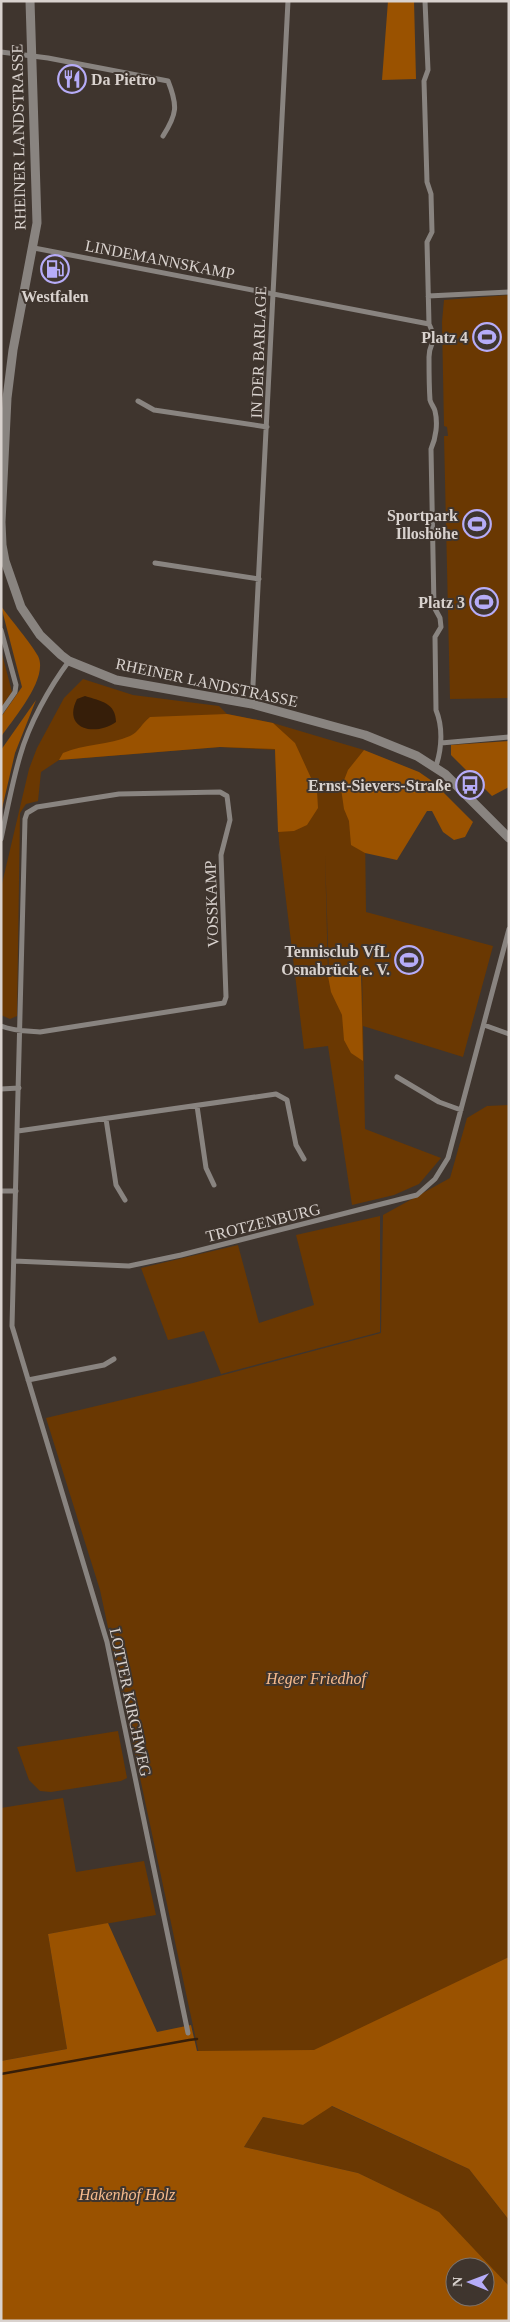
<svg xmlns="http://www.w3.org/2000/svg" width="510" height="2322" font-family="Georgia,serif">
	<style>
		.green { fill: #6a3802; fill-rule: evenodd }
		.forest { fill: #9a5200; fill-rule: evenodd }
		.water { fill: #361e09 }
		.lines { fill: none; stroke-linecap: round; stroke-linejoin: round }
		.stream { stroke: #361e09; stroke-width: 2.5 }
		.minor { stroke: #898480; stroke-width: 5 }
		.tertiary { stroke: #898480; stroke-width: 9 }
		.labels { text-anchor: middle; stroke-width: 4; stroke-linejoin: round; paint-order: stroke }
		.poi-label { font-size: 16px; font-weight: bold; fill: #d9d2ce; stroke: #3f352e; text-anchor: end }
		.street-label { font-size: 16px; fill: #d9d2ce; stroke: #3f352e }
		.park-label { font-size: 16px; font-style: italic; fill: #f7bb8d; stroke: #3f352e }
	</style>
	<rect width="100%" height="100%" fill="#3f352e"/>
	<path class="green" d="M 509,295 L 509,698 L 450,699 L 444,436 L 448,436 L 447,427 L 444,426 L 442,322 L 444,300 Z
		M 1,650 L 12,692 L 1,708 Z
		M 83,679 L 133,695 L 219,706 L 227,714 L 273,723 L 364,750 L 366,912 L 493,946 L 463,1057 L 363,1026 L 365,1129 L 441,1158 L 419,1184 L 394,1195 L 352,1205 L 328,1046 L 304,1049 L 279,842 L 275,750 L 220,747 L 59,760 L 41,772 L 38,801 L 26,804 L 20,813 L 17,1016 L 10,1019 L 1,1015 L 1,888 L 29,769 L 37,748 L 64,698 ZM 325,854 L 329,975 L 362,974 L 363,1018 L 361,975 L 328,976 Z
		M 509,1105 L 509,1957 L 313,2053 L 199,2054 L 100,1590 L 46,1418 L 193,1383 L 381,1333 L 383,1215 L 450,1178 L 467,1118 L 487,1106 Z
		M 380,1216 L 380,1332 L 221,1374 L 204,1331 L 168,1340 L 141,1268 L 238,1245 L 259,1323 L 314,1305 L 296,1235 Z
		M 118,1731 L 127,1778 L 121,1781 L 51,1792 L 40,1791 L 29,1780 L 17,1747 Z
		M 63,1798 L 76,1872 L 144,1861 L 156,1915 L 48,1934 L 67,2049 L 1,2061 L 1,1808 Z
		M 331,2106 L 469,2169 L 509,2220 L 509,2286 L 438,2212 L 358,2173 L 244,2147 L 263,2117 L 303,2125 Z"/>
	<path class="forest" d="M 388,1 L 414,1 L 416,79 L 382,80 Z
		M 1,606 C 11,620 31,643 38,656 C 49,678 14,718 1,737 L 1,717 L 22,687 Z
		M 36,700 L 15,753 L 1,813 L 1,750 Z
		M 227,714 L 273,723 L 295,743 L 317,791 L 318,808 L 307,825 L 294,831 L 278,832 L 275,749 L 220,747 L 59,760 L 63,753 C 84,744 109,745 130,736 C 139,732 142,723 150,717 Z
		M 509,741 L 509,787 L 492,796 L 451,755 L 451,745 Z
		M 364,750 L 419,772 L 432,781 L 473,822 L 465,837 L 454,840 L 443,832 L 432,811 L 427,811 L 397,860 L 365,853 L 351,845 L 349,821 L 344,809 L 341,788 L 348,770 Z
		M 361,975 L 363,1061 L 351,1053 L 344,1040 L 342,1015 L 331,992 L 328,976 Z
		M 108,1923 L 157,2032 L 191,2025 L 197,2051 L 314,2050 L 509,1957 L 509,2220 L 469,2169 L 332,2106 L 303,2125 L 263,2117 L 244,2147 L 358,2173 L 439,2212 L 509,2286 L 509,2321 L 1,2321 L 1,2061 L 67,2049 L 48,1934 ZM 455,2267 L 485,2267 L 485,2297 L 455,2297 Z"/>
	<path class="water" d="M 85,696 C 101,701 116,703 116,722 C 95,737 62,729 77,699 Z"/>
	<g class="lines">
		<path class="stream" d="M 189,2040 L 197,2039
			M 1,2074 L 189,2040"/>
		<path class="minor" d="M 425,1 L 428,70 L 424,81 L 427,182 L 431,194 L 432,232 L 427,242 L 429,324 C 439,345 429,340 429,357 C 429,371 429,386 430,400 C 431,404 434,407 435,411 C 438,423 436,438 431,449 L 434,607 L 440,618 L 441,627 L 435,637 L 436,710 C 443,727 442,748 436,766
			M 1,52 L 48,58 L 168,81 C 178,106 177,114 163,136
			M 34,248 L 429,324
			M 428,296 L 509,292
			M 138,401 L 154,410 L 267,427
			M 155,563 L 259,579
			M 1,630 L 16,685 L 15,692 L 1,712
			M 252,704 L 288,1
			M 441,743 L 509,737
			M 1,839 C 7,811 12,783 20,756 C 29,724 49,688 69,661
			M 484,1025 L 509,1034
			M 1,1026 C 14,1031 26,1031 40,1032 L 224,1003 L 226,997 L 221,855 L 230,820 L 227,796 L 220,792 L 119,794 L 37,807 L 27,813 L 25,819 L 12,1326 L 107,1642 L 188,2033
			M 397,1077 L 439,1102 L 461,1110
			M 1,1089 L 19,1088
			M 197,1106 L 206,1168 L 214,1185
			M 106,1119 L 116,1185 L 125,1200
			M 18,1131 L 276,1094 L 287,1100 L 296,1145 L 304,1159
			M 1,1191 L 16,1191
			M 14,1261 L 129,1266 L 181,1255 L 417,1195 L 435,1179 L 448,1158 L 509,929
			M 28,1380 L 104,1365 L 114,1359"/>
		<path class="tertiary" d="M 30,1 L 37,223 L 13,350 L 7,398 L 1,522 L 2,545 L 5,561 L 21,607 L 40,635 L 61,655 L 69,661 L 116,680 L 252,704 L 365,735 L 417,756 L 445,774 L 509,838"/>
	</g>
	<defs>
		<symbol id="restaurant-ring" viewBox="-11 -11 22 22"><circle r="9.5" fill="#3f352e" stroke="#b6acf8" stroke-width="1.5"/><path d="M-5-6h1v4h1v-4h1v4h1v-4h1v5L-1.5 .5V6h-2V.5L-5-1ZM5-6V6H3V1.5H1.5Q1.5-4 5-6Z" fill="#b6acf8"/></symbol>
		<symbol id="fuel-ring" viewBox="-11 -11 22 22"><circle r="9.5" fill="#3f352e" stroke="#b6acf8" stroke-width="1.5"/><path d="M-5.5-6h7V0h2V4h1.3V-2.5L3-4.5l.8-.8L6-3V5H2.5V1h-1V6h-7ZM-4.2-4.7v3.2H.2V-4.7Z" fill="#b6acf8"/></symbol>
		<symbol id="stadium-ring" viewBox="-11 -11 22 22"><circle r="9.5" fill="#3f352e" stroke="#b6acf8" stroke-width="1.5"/><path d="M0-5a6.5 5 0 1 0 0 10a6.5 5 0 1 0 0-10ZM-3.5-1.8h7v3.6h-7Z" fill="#b6acf8"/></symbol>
		<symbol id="bus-ring" viewBox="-11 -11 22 22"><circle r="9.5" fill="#3f352e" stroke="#b6acf8" stroke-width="1.5"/><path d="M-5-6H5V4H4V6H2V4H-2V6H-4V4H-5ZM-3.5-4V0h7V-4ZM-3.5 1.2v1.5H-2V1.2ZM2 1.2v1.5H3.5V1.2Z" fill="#b6acf8"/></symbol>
	</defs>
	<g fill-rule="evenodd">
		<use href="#restaurant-ring" x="56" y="63" width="32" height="32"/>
		<use href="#fuel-ring" x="39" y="253" width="32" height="32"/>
		<use href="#stadium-ring" x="471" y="321" width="32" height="32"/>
		<use href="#stadium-ring" x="461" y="508" width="32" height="32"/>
		<use href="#stadium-ring" x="468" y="586" width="32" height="32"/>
		<use href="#bus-ring" x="454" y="769" width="32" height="32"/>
		<use href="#stadium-ring" x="393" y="944" width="32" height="32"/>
	</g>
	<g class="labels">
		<g class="poi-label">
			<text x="91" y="85" text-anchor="start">Da Pietro</text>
			<text x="55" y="302" text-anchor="middle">Westfalen</text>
			<text x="468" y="343">Platz 4</text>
			<text x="458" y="521">Sportpark<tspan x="458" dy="18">Illoshöhe</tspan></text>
			<text x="465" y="608">Platz 3</text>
			<text x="451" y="791">Ernst-Sievers-Straße</text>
			<text x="390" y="957">Tennisclub VfL<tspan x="390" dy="18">Osnabrück e. V.</tspan></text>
		</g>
		<g class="street-label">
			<text transform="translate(18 137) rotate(-91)" y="6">RHEINER LANDSTRASSE</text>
			<text transform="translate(160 259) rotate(11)" y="6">LINDEMANNSKAMP</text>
			<text transform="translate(258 352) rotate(-88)" y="6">IN DER BARLAGE</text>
			<text transform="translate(207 682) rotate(12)" y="6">RHEINER LANDSTRASSE</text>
			<text transform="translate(211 904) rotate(-92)" y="6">VOSSKAMP</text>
			<text transform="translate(263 1222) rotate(-14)" y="6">TROTZENBURG</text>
			<text transform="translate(131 1702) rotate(78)" y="6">LOTTER KIRCHWEG</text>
		</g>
		<g class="park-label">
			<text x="316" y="1684">Heger Friedhof</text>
			<text x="127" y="2200">Hakenhof Holz</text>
		</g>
	</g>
	<rect width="510" height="2322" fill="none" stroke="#d9d2ce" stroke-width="5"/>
	<g transform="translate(470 2282) rotate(271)"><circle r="24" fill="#3f352e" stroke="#7d746e"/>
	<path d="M0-4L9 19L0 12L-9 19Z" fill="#b6acf8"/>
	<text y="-8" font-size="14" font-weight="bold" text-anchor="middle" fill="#d9d2ce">N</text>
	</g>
</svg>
